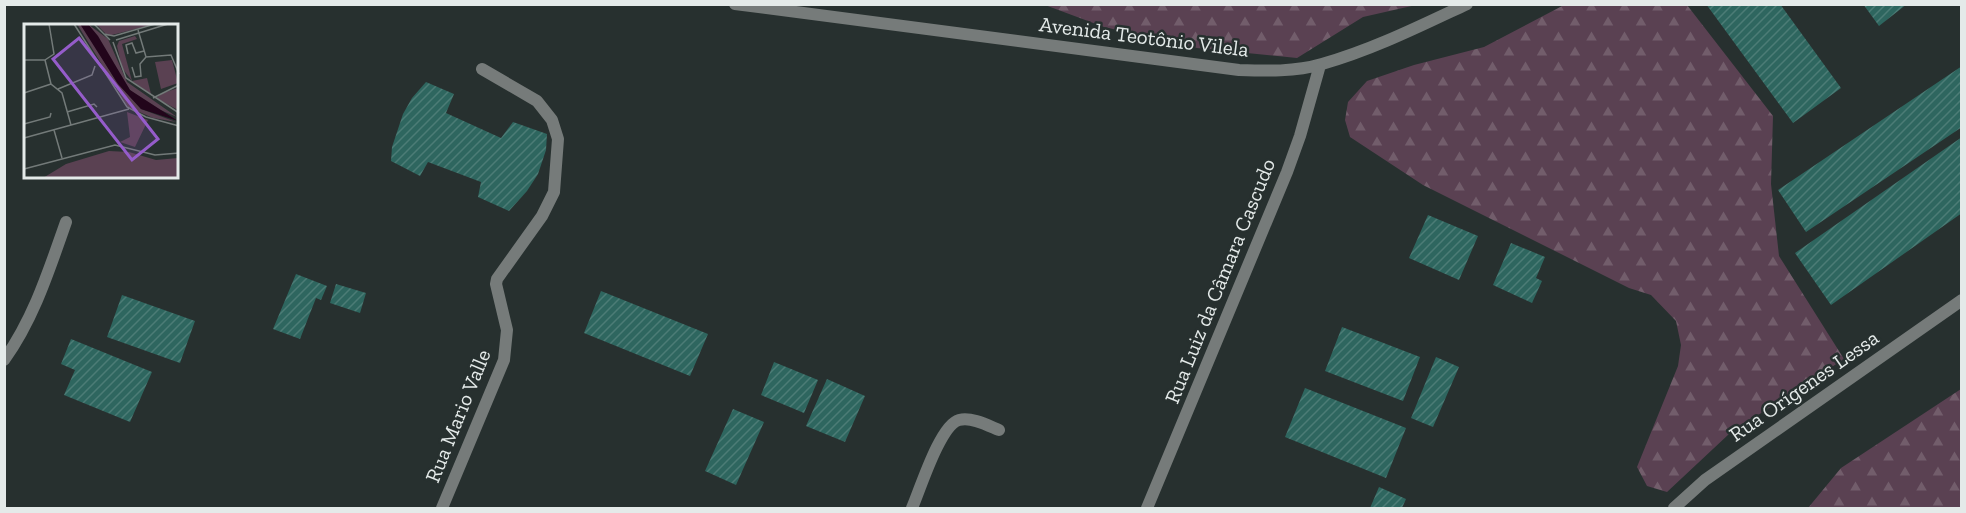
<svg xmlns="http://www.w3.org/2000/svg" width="1966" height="513" font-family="'Zilla Slab',serif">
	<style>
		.forest { fill: url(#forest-firs) }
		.building { fill: url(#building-hatch) }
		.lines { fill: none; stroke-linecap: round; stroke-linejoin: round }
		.minor { stroke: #767b7a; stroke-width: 12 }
		.labels { text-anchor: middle; stroke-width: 5; stroke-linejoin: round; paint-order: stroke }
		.street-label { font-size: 21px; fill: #e4eae9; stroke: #27302f }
		.inset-road { fill: none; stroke: #737a79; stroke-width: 1.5 }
		.view { fill: #955cca; fill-opacity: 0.15; stroke: #955cca; stroke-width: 3 }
		.inset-edge { fill: none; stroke: #e4eae9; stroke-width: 3 }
	</style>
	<defs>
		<pattern id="forest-firs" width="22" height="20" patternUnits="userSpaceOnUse" patternTransform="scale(1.5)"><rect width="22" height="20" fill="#5a4152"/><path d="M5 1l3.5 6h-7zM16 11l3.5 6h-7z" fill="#725d6b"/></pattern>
		<pattern id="building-hatch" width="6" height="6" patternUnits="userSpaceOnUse" patternTransform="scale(1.5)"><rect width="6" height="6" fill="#2e665f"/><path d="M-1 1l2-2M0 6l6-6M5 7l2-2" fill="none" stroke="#4c7c76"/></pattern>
	</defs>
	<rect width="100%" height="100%" fill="#27302f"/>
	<path class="forest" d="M 1045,5 L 1416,5 L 1363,17 L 1297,58 L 1197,48 L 1104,27 Z
		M 1564,5 L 1687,5 L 1773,116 L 1771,184 L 1779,256 L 1844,359 L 1729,434 L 1667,492 L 1647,486 L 1637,467 L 1678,366 L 1681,345 L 1676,321 L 1651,295 L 1629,288 L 1423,185 L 1350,137 L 1345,120 L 1348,102 L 1367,81 L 1414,65 L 1484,47 Z
		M 1961,389 L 1961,508 L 1808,508 L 1841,468 Z"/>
	<path class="building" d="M 1706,4 L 1780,4 L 1841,88 L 1793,123 Z
		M 1863,4 L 1907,4 L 1879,26 Z
		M 1962,66 L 1962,127 L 1806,232 L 1778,190 Z
		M 426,82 L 454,94 L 446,113 L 501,138 L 513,122 L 547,134 L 546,150 L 538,174 L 527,191 L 509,211 L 478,197 L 481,182 L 428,162 L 420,176 L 391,161 L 392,147 L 403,114 L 412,98 Z
		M 1962,137 L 1962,213 L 1831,305 L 1795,253 Z
		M 1428,215 L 1478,236 L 1459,280 L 1409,258 Z
		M 1511,243 L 1545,257 L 1536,278 L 1542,281 L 1532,303 L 1493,285 Z
		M 296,274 L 327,286 L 321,300 L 316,298 L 300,339 L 273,329 Z
		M 336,284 L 366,293 L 360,313 L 330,303 Z
		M 601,291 L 708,334 L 690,376 L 584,333 Z
		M 122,295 L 195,321 L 180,363 L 107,337 Z
		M 1342,327 L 1420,357 L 1403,401 L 1325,371 Z
		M 71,339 L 152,372 L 130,422 L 64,395 L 75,370 L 61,364 Z
		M 1436,357 L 1459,367 L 1433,427 L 1411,418 Z
		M 774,362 L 818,380 L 804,413 L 761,395 Z
		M 827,379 L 865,396 L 845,442 L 806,426 Z
		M 1305,388 L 1406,428 L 1386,478 L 1285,437 Z
		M 733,409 L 764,422 L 736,485 L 705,471 Z
		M 1379,487 L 1406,499 L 1402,508 L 1370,508 Z"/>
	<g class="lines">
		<path class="minor" d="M 735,4 L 1239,70 C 1266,71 1295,72 1322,64 C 1372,50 1420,26 1467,4
			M 4,360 C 34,318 49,270 66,222
			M 442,508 L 504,360 L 507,330 L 496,284 L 497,279 L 542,216 L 554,192 L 558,139 L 552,120 L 537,101 L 482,69
			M 912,508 C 920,490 940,425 959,420 C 972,417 987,425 999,430
			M 1147,508 L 1287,172 L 1300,136 L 1320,65
			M 1674,508 L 1705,480 L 1962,300"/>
	</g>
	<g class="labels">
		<g class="street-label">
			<text transform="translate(1144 37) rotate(7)" y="7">Avenida Teotônio Vilela</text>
			<text transform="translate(1220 281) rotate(-68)" y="7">Rua Luiz da Câmara Cascudo</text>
			<text transform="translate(1804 386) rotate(-35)" y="7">Rua Orígenes Lessa</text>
			<text transform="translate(458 416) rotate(-68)" y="7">Rua Mario Valle</text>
		</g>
	</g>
	<g transform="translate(24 24)">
		<rect width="154" height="154" fill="#27302f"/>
		<path d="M 148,36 L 154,59 L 137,65 L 131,38 ZM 154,64 L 154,86 L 132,74 L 139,69 Z" fill="#5a4152"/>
		<path d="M 53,0 L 56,0 L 62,7 L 92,57 L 117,85 L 152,98 L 129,94 L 104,83 ZM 64,0 L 84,15 L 103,58 L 153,93 L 122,80 L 106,66 ZM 103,88 L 124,96 L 111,123 L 96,118 L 106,113 ZM 85,127 L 105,128 L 132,136 L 154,134 L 154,154 L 19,154 L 42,140 Z" fill="#5a4152"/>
		<path d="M 72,0 L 131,0 L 84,12 ZM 111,12 L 113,15 L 98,20 L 108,57 L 123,54 L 127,70 L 108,57 L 98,44 L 93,22 L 95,17 Z" fill="#5a4152"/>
		<path d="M 56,0 L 64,0 L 74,12 L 106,66 L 154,97 L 117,85 L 94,60 Z" fill="#22051b"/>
		<path class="inset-road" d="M 25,0 L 30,30 L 21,36 L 27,60 L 38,69 L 47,101M 50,0 L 103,83 L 122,93 L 155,102M 70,0 L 86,16M 114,6 L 122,33 L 147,31 L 155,50M 80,10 L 90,12 L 131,0M 92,16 L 144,0M 89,18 L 102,54 L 155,89M 104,30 L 102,21 L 108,19 L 112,29 L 120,27M 0,36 L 21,36M 108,43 L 111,53 L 117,52 L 116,40 L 122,33M 34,65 L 68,51 L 71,42M 0,69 L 27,60M 129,74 L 155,61M 43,88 L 70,80 L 73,83M 0,100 L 26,93 L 27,89M 30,106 L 38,134M 0,114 L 105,85M 0,145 L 91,121 L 131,131 L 155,129"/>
		<path class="view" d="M 55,14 L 134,115 L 108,136 L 29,35 Z"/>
		<rect width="154" height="154" class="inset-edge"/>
	</g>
	<rect width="1966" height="513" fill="none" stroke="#e4eae9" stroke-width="12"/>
</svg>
